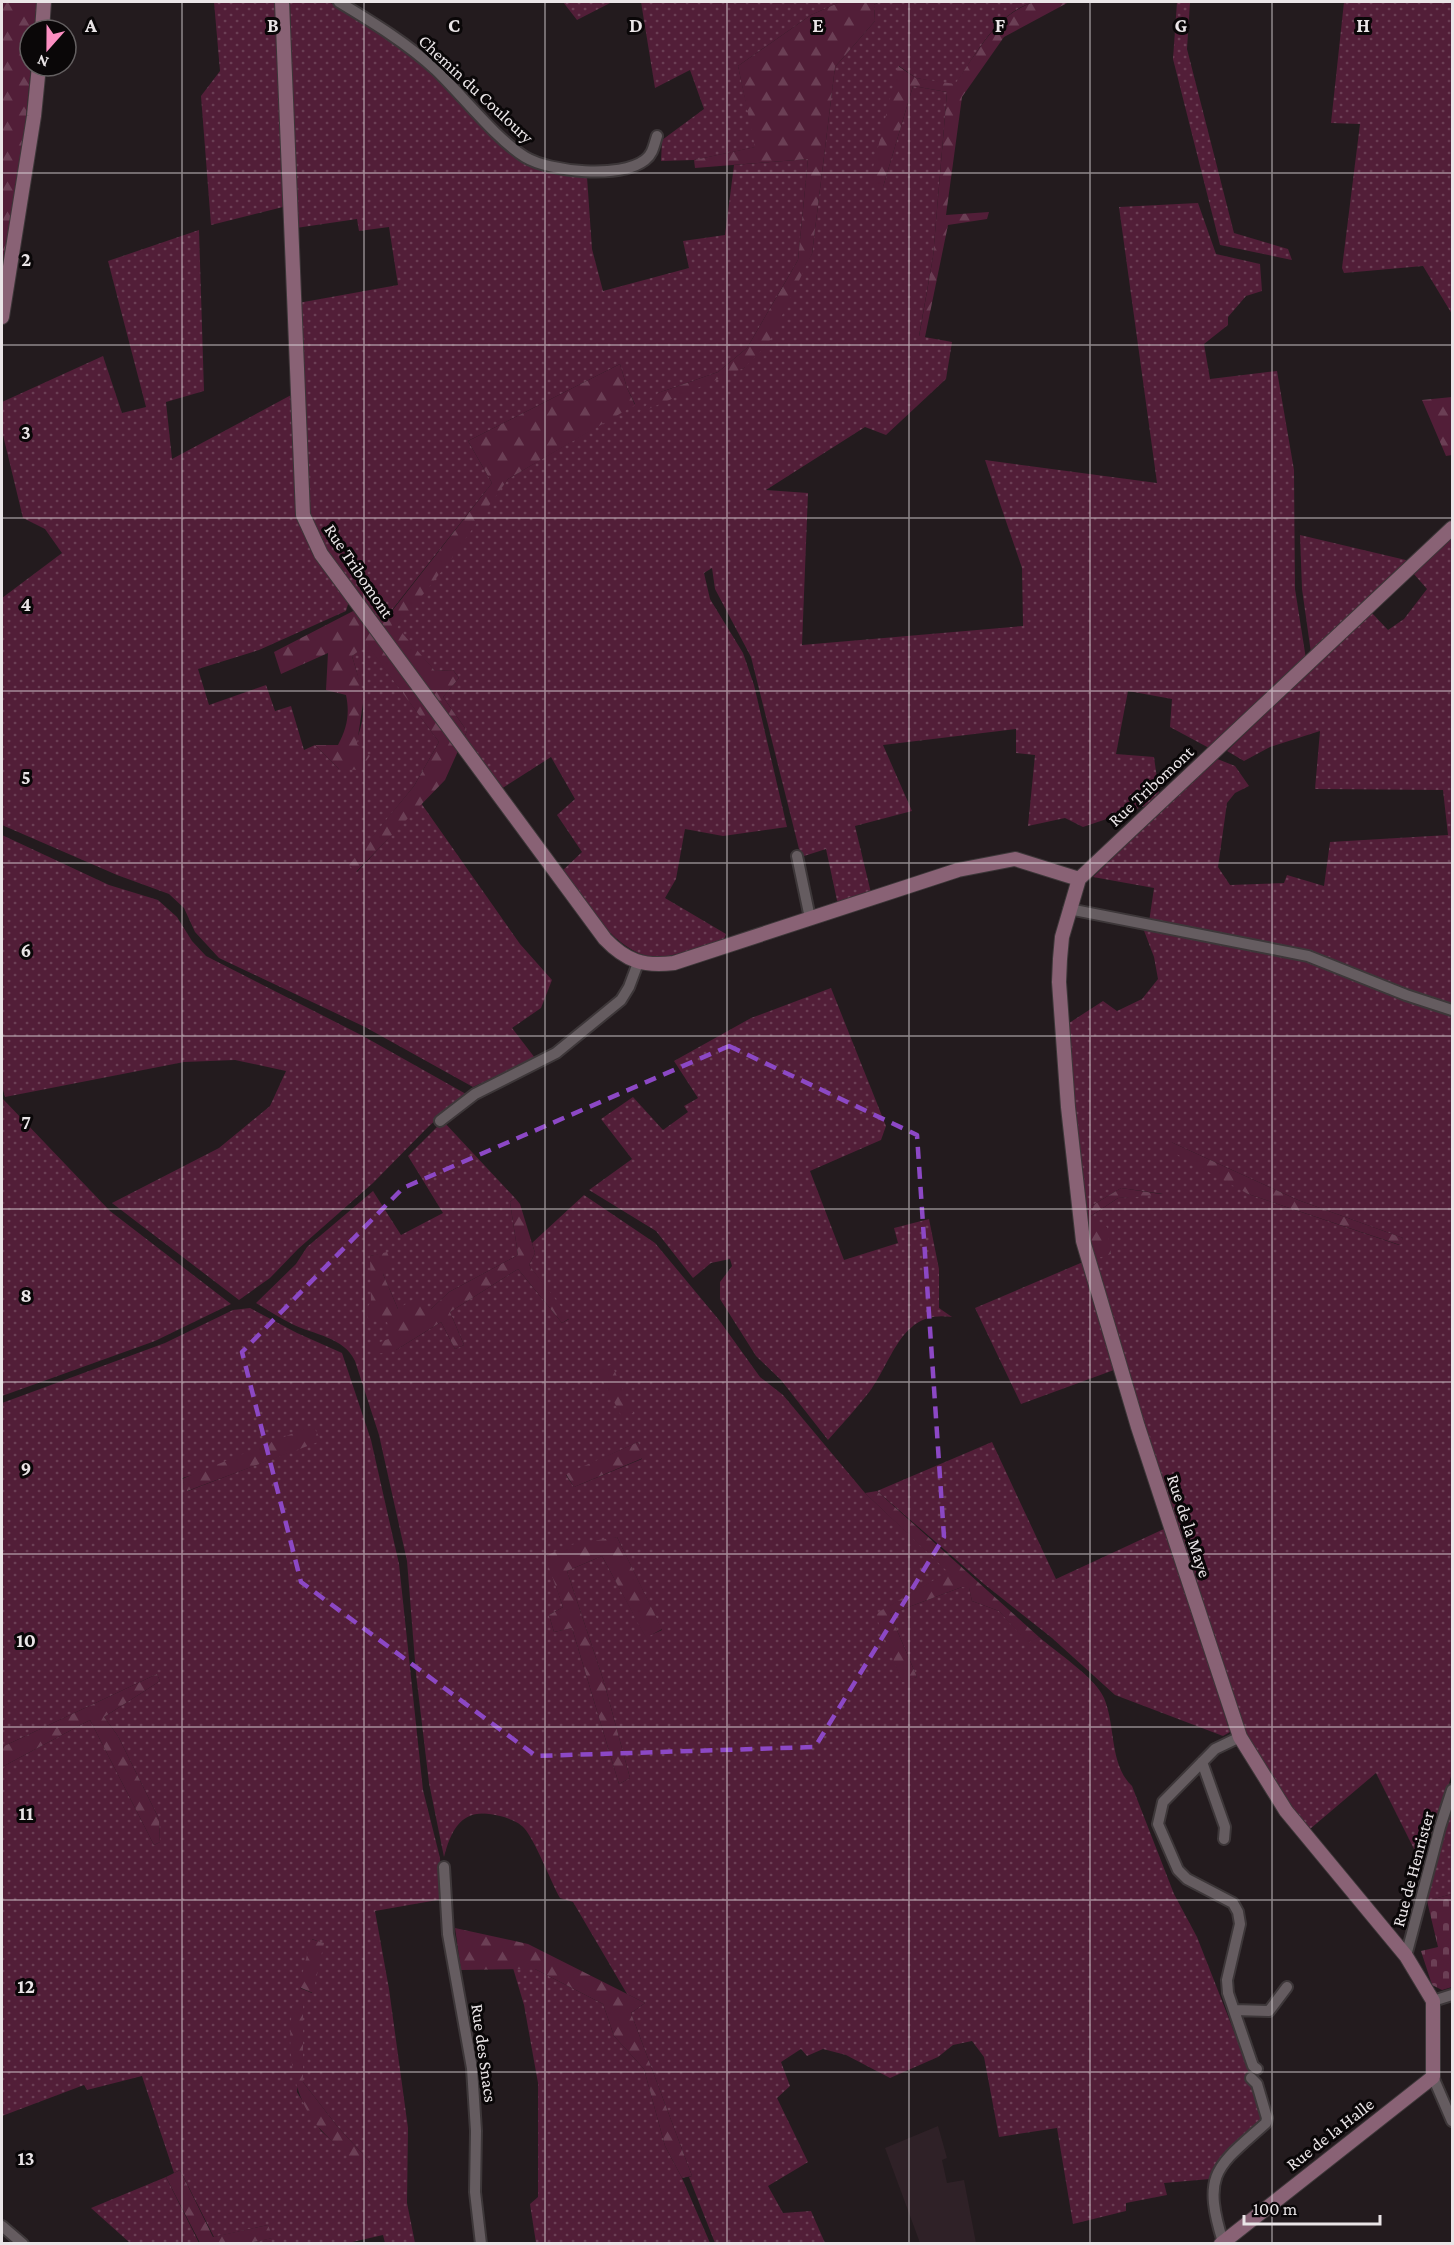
<svg xmlns="http://www.w3.org/2000/svg" width="1454" height="2245" font-family="'Crimson Pro',serif">
	<style>
		.built { fill: #2f2127 }
		.grass { fill: url(#grass-dots); fill-rule: evenodd }
		.forest { fill: url(#forest-firs) }
		.cemetery { fill: url(#cemetery-stones) }
		.lines { fill: none; stroke-linecap: round; stroke-linejoin: round }
		.street-casing { stroke: #3d3739; stroke-width: 14 }
		.secondary-casing { stroke: #3d3739; stroke-width: 16 }
		.street { stroke: #655c60; stroke-width: 10 }
		.secondary { stroke: #896275; stroke-width: 14 }
		.marked { fill: none; stroke: #8c48c5; stroke-width: 4.5; stroke-dasharray: 12 8; stroke-linejoin: round }
		.grid { fill: none; stroke: #eae5e7; stroke-width: 1.5; stroke-opacity: 0.55 }
		.labels { text-anchor: middle; stroke-width: 6; stroke-linejoin: round; paint-order: stroke }
		.street-label { font-size: 18px; fill: #eae5e7; stroke: #0a0708 }
		.grid-label { font-size: 20px; text-anchor: middle; font-weight: bold; fill: #eae5e7; stroke: #0a0708; stroke-width: 6; stroke-linejoin: round; paint-order: stroke }
	</style>
	<defs>
		<pattern id="grass-dots" width="8" height="8" patternUnits="userSpaceOnUse" patternTransform="scale(1.5)"><rect width="8" height="8" fill="#521e38"/><path d="M2 2h.1M6 6h.1" fill="none" stroke="#6b3f55" stroke-width="1.8" stroke-linecap="round"/></pattern>
		<pattern id="forest-firs" width="22" height="20" patternUnits="userSpaceOnUse" patternTransform="scale(1.5)"><rect width="22" height="20" fill="#521e38"/><path d="M5 1l3.5 6h-7zM16 11l3.5 6h-7z" fill="#6b3f55"/></pattern>
		<pattern id="cemetery-stones" width="16" height="16" patternUnits="userSpaceOnUse" patternTransform="scale(1.5)"><rect width="16" height="16" fill="#521e38"/><path d="M2 7V4a2 2 0 0 1 4 0v3zM10 15v-3a2 2 0 0 1 4 0v3z" fill="#6b3f55"/></pattern>
	</defs>
	<rect width="100%" height="100%" fill="#231b1e"/>
	<path class="built" d="M 938,2126 L 947,2158 L 942,2160 L 947,2183 L 964,2180 L 976,2243 L 920,2243 L 885,2148 Z"/>
	<path class="grass" d="M 214,2 L 278,2 L 287,206 L 211,225 L 201,96 L 220,71 Z
		M 290,2 L 329,2 L 348,13 L 414,58 L 504,144 L 563,173 L 587,177 L 592,249 L 603,291 L 689,268 L 683,241 L 725,235 L 734,165 L 808,159 L 798,260 L 747,348 L 718,372 L 658,393 L 744,368 L 812,254 L 835,67 L 875,21 L 874,5 L 879,2 L 1034,2 C 996,13 977,53 955,85 L 916,78 L 899,66 L 883,187 L 913,86 L 947,92 L 933,257 L 919,336 L 952,342 L 946,379 L 886,435 L 865,427 L 766,490 L 808,493 L 802,645 L 1023,626 L 1022,568 L 985,460 L 1157,483 L 1119,207 L 1198,203 L 1216,254 L 1260,264 L 1262,291 L 1246,296 L 1228,317 L 1228,325 L 1204,344 L 1210,379 L 1277,371 L 1294,470 L 1295,589 L 1306,659 L 1209,748 L 1170,727 L 1172,699 L 1128,691 L 1116,754 L 1154,757 L 1159,793 L 1148,805 L 1083,827 L 1065,818 L 1028,826 L 1035,755 L 1016,753 L 1016,729 L 883,745 L 912,811 L 855,826 L 871,893 L 838,905 L 826,849 L 801,857 L 751,657 L 715,589 L 712,568 L 704,573 L 710,599 L 743,653 L 754,685 L 787,827 L 723,836 L 685,829 L 676,879 L 665,898 L 726,934 L 724,940 C 704,946 681,955 660,957 C 622,961 581,899 561,872 L 582,852 L 557,815 L 575,799 L 551,757 L 501,789 L 464,738 L 467,731 L 443,697 L 459,678 L 453,670 L 435,671 L 396,628 L 508,479 L 635,404 L 627,388 L 620,364 L 468,441 L 492,483 L 384,620 L 370,615 L 321,547 L 306,505 L 298,303 L 398,285 L 389,227 L 359,231 L 357,219 L 296,228 Z
		M 563,2 L 612,2 L 577,20 Z
		M 641,2 L 840,2 L 811,15 L 738,66 L 756,147 L 694,160 L 661,161 L 662,140 L 704,109 L 690,70 L 655,88 Z
		M 1177,2 L 1190,2 L 1187,49 L 1234,233 L 1288,249 L 1292,260 L 1220,245 L 1173,59 Z
		M 1344,2 L 1452,2 L 1452,314 L 1423,266 L 1344,273 L 1342,268 L 1360,124 L 1331,123 Z
		M 199,230 L 204,391 L 166,402 L 172,459 L 293,394 L 295,504 L 308,540 L 349,601 L 346,611 L 259,650 L 198,669 L 209,705 L 266,685 L 275,711 L 291,706 L 304,750 L 315,745 L 339,769 C 370,726 367,705 352,656 L 367,644 L 439,742 L 414,786 L 350,865 L 357,872 L 421,803 L 520,944 L 552,980 L 541,1008 L 512,1028 L 535,1058 L 473,1087 L 365,1027 L 219,958 L 195,932 L 184,908 L 169,894 L 117,875 L 2,825 L 2,598 L 62,553 L 45,529 L 23,518 L 2,431 L 2,402 L 103,356 L 122,413 L 146,407 L 108,261 Z
		M 1300,535 L 1410,561 L 1311,653 L 1302,589 Z
		M 1452,535 L 1452,1006 L 1304,951 L 1149,922 L 1154,888 L 1093,877 L 1215,758 L 1235,766 L 1249,786 L 1235,793 L 1227,803 L 1218,867 L 1230,885 L 1284,883 L 1287,875 L 1324,886 L 1330,842 L 1448,835 L 1443,790 L 1315,789 L 1320,731 L 1270,747 L 1244,761 L 1227,751 L 1371,612 L 1388,630 L 1404,619 L 1427,589 L 1413,573 Z
		M 2,835 L 109,885 L 158,900 L 177,917 L 192,941 L 206,956 L 363,1036 L 466,1094 L 429,1126 L 373,1183 L 298,1249 L 270,1278 L 239,1300 L 112,1203 L 219,1148 L 270,1106 L 286,1071 L 235,1060 L 184,1062 L 5,1097 L 2,1086 Z
		M 1143,928 L 1299,957 L 1452,1013 L 1452,1773 L 1425,1871 L 1376,1773 L 1310,1829 L 1290,1805 L 1244,1733 L 1092,1260 L 1111,1253 L 1091,1216 L 1118,1198 L 1163,1194 L 1121,1188 L 1083,1211 L 1066,1025 L 1103,1001 L 1117,1011 L 1142,999 L 1158,979 L 1154,957 ZM 1171,1142 L 1298,1200 L 1403,1238 L 1399,1245 L 1248,1194 Z
		M 831,988 L 886,1126 L 881,1140 L 810,1171 L 844,1260 L 898,1243 L 894,1228 L 929,1219 L 939,1269 L 939,1308 L 952,1317 C 902,1309 893,1359 870,1391 C 857,1408 842,1424 828,1440 L 781,1380 L 756,1356 L 720,1299 L 720,1282 L 732,1266 L 730,1259 L 711,1263 L 693,1278 L 656,1231 L 589,1190 L 632,1159 L 601,1119 L 633,1097 L 663,1130 L 688,1112 L 684,1106 L 698,1098 L 674,1061 L 751,1018 Z
		M 2,1098 L 110,1211 L 231,1304 L 155,1341 L 2,1396 Z
		M 443,1121 L 515,1198 L 510,1202 L 518,1255 L 449,1292 L 431,1309 L 398,1309 L 383,1274 L 387,1253 L 370,1256 L 396,1350 L 441,1322 L 455,1349 L 464,1345 L 450,1312 L 518,1269 L 562,1323 L 569,1319 L 529,1265 L 535,1253 L 532,1243 L 584,1195 L 655,1243 L 719,1320 L 760,1377 L 783,1395 L 865,1493 L 949,1572 L 876,1614 L 902,1681 L 917,1677 L 890,1614 L 962,1587 L 969,1587 L 972,1601 L 999,1611 L 1028,1642 L 1039,1637 C 1056,1652 1096,1678 1104,1698 C 1116,1726 1109,1764 1132,1786 L 1174,1894 L 1197,1937 L 1266,2113 L 1262,2124 L 1220,2160 L 1210,2179 L 1164,2183 L 1167,2195 L 1126,2203 L 1126,2211 L 1073,2224 L 1057,2128 L 999,2137 L 984,2057 L 972,2041 L 953,2045 L 938,2057 L 890,2078 L 846,2055 L 823,2049 L 807,2056 L 801,2049 L 781,2062 L 790,2086 L 777,2098 L 808,2162 L 768,2186 L 783,2213 L 811,2211 L 825,2243 L 715,2243 L 689,2177 L 692,2176 L 631,2013 L 645,2003 L 627,1994 L 573,1902 L 560,1898 C 551,1882 535,1840 524,1828 C 519,1822 508,1818 500,1816 C 464,1806 452,1826 444,1857 L 429,1783 L 416,1674 L 407,1561 L 379,1435 L 355,1361 C 344,1337 314,1335 292,1324 C 280,1318 268,1310 256,1303 L 296,1264 L 307,1247 L 373,1191 L 401,1235 L 443,1213 L 408,1156 ZM 638,1442 L 642,1459 L 574,1487 L 566,1475 ZM 617,1537 L 662,1630 L 646,1637 L 602,1556 L 567,1571 L 604,1682 L 630,1778 L 619,1784 L 572,1628 L 554,1632 L 549,1615 L 563,1607 L 546,1556 Z
		M 1083,1262 L 1114,1370 L 1021,1404 L 975,1308 Z
		M 250,1308 L 297,1333 L 342,1353 L 371,1440 L 399,1564 L 423,1790 L 440,1858 L 443,1899 L 375,1911 L 389,1989 L 408,2128 L 407,2203 L 415,2243 L 385,2243 L 383,2235 L 348,2243 L 249,2243 L 272,2238 L 268,2225 L 214,2237 L 180,2170 L 174,2173 L 142,2076 L 87,2090 L 84,2085 L 2,2116 L 2,1767 L 90,1720 L 154,1845 L 160,1842 L 159,1819 L 118,1736 L 104,1717 L 160,1681 L 157,1674 L 2,1747 L 2,1403 L 165,1343 L 233,1310 ZM 321,1440 L 188,1491 L 182,1479 L 182,1478 ZM 312,1939 L 323,1943 L 312,1993 L 300,1988 ZM 303,2005 L 303,2082 L 337,2126 L 370,2162 L 364,2170 L 321,2131 L 297,2092 Z
		M 992,1442 L 1056,1579 L 1166,1528 L 1230,1732 L 1223,1736 L 1115,1695 L 1052,1638 L 984,1584 L 877,1491 Z
		M 1452,1793 L 1452,1894 L 1427,1901 L 1440,1833 Z
		M 513,1968 L 535,1969 L 603,2004 L 614,2036 L 644,2069 L 665,2146 L 682,2178 L 710,2243 L 536,2243 L 530,2204 L 538,2197 L 538,2083 L 524,2005 Z
		M 166,2177 L 199,2243 L 130,2243 L 91,2208 Z"/>
	<path class="forest" d="M 2,2 L 37,2 L 35,30 L 30,30 L 31,66 L 23,149 L 6,261 L 2,261 Z
		M 840,2 L 879,2 L 874,5 L 875,21 L 835,67 L 812,254 L 768,344 L 744,368 L 639,413 L 658,393 L 718,372 L 747,348 L 798,260 L 808,159 L 695,168 L 694,160 L 755,147 L 738,66 L 811,15 Z
		M 1034,2 L 1069,2 L 1004,37 L 962,97 L 946,215 L 989,212 L 987,219 L 948,225 L 925,337 L 919,337 L 933,257 L 947,92 L 913,86 L 883,187 L 869,184 L 898,66 L 916,78 L 955,84 C 977,53 996,14 1034,2 Z
		M 620,364 L 627,388 L 635,405 L 508,479 L 449,562 L 397,627 L 435,671 L 453,670 L 459,678 L 443,697 L 467,731 L 445,780 L 356,872 L 349,865 L 414,786 L 439,742 L 367,645 L 352,656 L 364,696 L 357,744 L 370,756 L 360,770 L 339,769 L 315,745 L 338,745 C 347,728 350,714 346,695 L 326,690 L 328,653 L 281,674 L 274,652 L 357,609 L 385,620 L 492,483 L 468,441 Z
		M 1452,397 L 1452,455 L 1446,456 L 1422,400 Z
		M 1171,1142 L 1298,1200 L 1403,1238 L 1400,1245 L 1248,1194 L 1171,1151 Z
		M 1121,1188 L 1167,1195 L 1118,1198 L 1091,1216 L 1107,1227 L 1111,1254 L 1092,1260 L 1083,1211 Z
		M 515,1198 L 520,1204 L 535,1253 L 529,1265 L 570,1318 L 562,1323 L 518,1269 L 450,1312 L 464,1345 L 455,1349 L 441,1322 L 396,1350 L 373,1355 L 372,1345 L 391,1338 L 387,1322 L 369,1320 L 365,1310 L 371,1302 L 370,1256 L 387,1252 L 392,1265 L 383,1274 L 398,1309 L 417,1297 L 431,1309 L 449,1292 L 518,1255 L 510,1202 Z
		M 612,1365 L 633,1413 L 622,1417 L 596,1368 Z
		M 313,1425 L 321,1441 L 187,1491 L 182,1479 Z
		M 638,1442 L 643,1458 L 574,1487 L 566,1474 Z
		M 877,1491 L 1039,1637 L 1028,1643 L 999,1611 L 972,1601 L 969,1588 L 962,1587 L 890,1614 L 917,1677 L 902,1682 L 875,1614 L 948,1572 L 865,1493 Z
		M 617,1537 L 662,1629 L 646,1638 L 602,1556 L 567,1571 L 604,1682 L 630,1778 L 619,1784 L 572,1628 L 554,1632 L 549,1615 L 563,1607 L 545,1556 L 574,1544 Z
		M 157,1674 L 160,1681 L 104,1717 L 118,1736 L 159,1819 L 160,1842 L 154,1845 L 90,1720 L 2,1767 L 2,1747 Z
		M 455,1928 L 528,1944 L 645,2003 L 631,2013 L 692,2176 L 682,2178 L 665,2146 L 644,2069 L 614,2036 L 603,2004 L 535,1969 L 461,1970 Z
		M 311,1939 L 324,1943 L 313,1993 L 299,1987 Z
		M 293,2004 L 303,2004 L 303,2082 L 337,2126 L 370,2162 L 364,2171 C 350,2158 336,2146 323,2132 C 291,2099 286,2047 293,2004 Z
		M 180,2170 L 213,2237 L 268,2225 L 273,2238 L 249,2243 L 200,2243 L 166,2177 Z"/>
	<path class="cemetery" d="M 1452,1894 L 1452,1987 L 1442,1990 L 1432,1985 L 1421,1951 L 1438,1947 L 1427,1901 Z"/>
	<g class="lines">
		<defs>
			<path id="street" d="M 339,2 C 372,22 407,43 436,70 C 462,95 496,139 525,157 C 550,172 620,179 645,160 C 653,154 654,145 657,136
				M 797,856 L 810,918
				M 1069,909 L 1308,956 L 1406,995 L 1452,1010
				M 440,1121 L 475,1094 L 556,1053 L 621,1000 L 629,987 L 638,963
				M 1240,1737 L 1215,1749 L 1163,1802 L 1158,1824 L 1178,1870 L 1187,1879 L 1233,1903 L 1238,1912 L 1240,1924 L 1227,1980 L 1228,1993 L 1253,2066 L 1257,2069
				M 1202,1762 L 1225,1827 L 1224,1839
				M 444,1867 L 448,1934 L 472,2068 L 476,2131 L 475,2192 L 481,2244
				M 1406,1956 L 1440,1827 L 1452,1790
				M 1433,2001 L 1452,1995
				M 1234,2010 L 1269,2011 L 1287,1987
				M 1433,2077 L 1452,2121
				M 2,2226 L 23,2244
				M 1223,2242 C 1201,2172 1218,2166 1266,2123 L 1267,2118 L 1257,2084 L 1251,2078"/>
			<path id="secondary" d="M 282,2 L 303,515 L 321,554 L 605,939 C 626,961 644,967 674,963 L 958,870 L 1015,859 L 1079,879
				M 42,30 L 44,2
				M 2,317 L 34,116 L 39,66
				M 1221,2244 L 1433,2077 L 1433,2001 L 1406,1956 L 1286,1811 L 1240,1737 L 1138,1427 L 1083,1241 L 1068,1107 L 1059,982 L 1060,959 L 1062,937 L 1079,879 L 1452,528"/>
		</defs>
		<use href="#street" class="street-casing"/>
		<use href="#secondary" class="secondary-casing"/>
		<use href="#street" class="street"/>
		<use href="#secondary" class="secondary"/>
	</g>
	<path class="marked" d="M 729,1046 L 917,1135 L 944,1537 L 815,1747 L 536,1756 L 301,1582 L 242,1352 L 403,1188 Z"/>
	<path class="grid" d="M 182,2 L 182,2244M 364,2 L 364,2244M 545,2 L 545,2244M 727,2 L 727,2244M 909,2 L 909,2244M 1090,2 L 1090,2244M 1272,2 L 1272,2244M 2,173 L 1452,173M 2,345 L 1452,345M 2,518 L 1452,518M 2,691 L 1452,691M 2,863 L 1452,863M 2,1036 L 1452,1036M 2,1209 L 1452,1209M 2,1382 L 1452,1382M 2,1554 L 1452,1554M 2,1727 L 1452,1727M 2,1900 L 1452,1900M 2,2072 L 1452,2072"/>
	<g class="labels">
		<g class="street-label">
			<text transform="translate(476 89) rotate(43)" y="6">Chemin du Couloury</text>
			<text transform="translate(359 571) rotate(56)" y="6">Rue Tribomont</text>
			<text transform="translate(1151 786) rotate(-43)" y="6">Rue Tribomont</text>
			<text transform="translate(1189 1526) rotate(72)" y="6">Rue de la Maye</text>
			<text transform="translate(1413 1869) rotate(-75)" y="6">Rue de Henrister</text>
			<text transform="translate(484 2053) rotate(82)" y="6">Rue des Snacs</text>
			<text transform="translate(1330 2134) rotate(-38)" y="6">Rue de la Halle</text>
		</g>
	</g>
	<g class="grid-label">
		<text x="91" y="32">A</text>
		<text x="273" y="32">B</text>
		<text x="454" y="32">C</text>
		<text x="636" y="32">D</text>
		<text x="818" y="32">E</text>
		<text x="1000" y="32">F</text>
		<text x="1181" y="32">G</text>
		<text x="1363" y="32">H</text>
		<text x="26" y="266">2</text>
		<text x="26" y="439">3</text>
		<text x="26" y="611">4</text>
		<text x="26" y="784">5</text>
		<text x="26" y="957">6</text>
		<text x="26" y="1129">7</text>
		<text x="26" y="1302">8</text>
		<text x="26" y="1475">9</text>
		<text x="26" y="1647">10</text>
		<text x="26" y="1820">11</text>
		<text x="26" y="1993">12</text>
		<text x="26" y="2165">13</text>
	</g>
	<rect width="1454" height="2245" fill="none" stroke="#eae5e7" stroke-width="6"/>
	<g transform="translate(48 48) rotate(201)"><circle r="28" fill="#0a0708" stroke="#646061" stroke-width="1.5"/>
	<path d="M0-4.5L10 22L0 15L-10 22Z" fill="#fc8fc2"/>
	<text y="-9" font-size="16" font-weight="bold" text-anchor="middle" fill="#eae5e7">N</text>
	</g>
	<path d="M1244 2215v9h136v-9" fill="none" stroke="#eae5e7" stroke-width="3"/>
	<text x="1253" y="2215" font-size="18" fill="#eae5e7" stroke="#0a0708" stroke-width="4.5" paint-order="stroke">100 m</text>
</svg>
